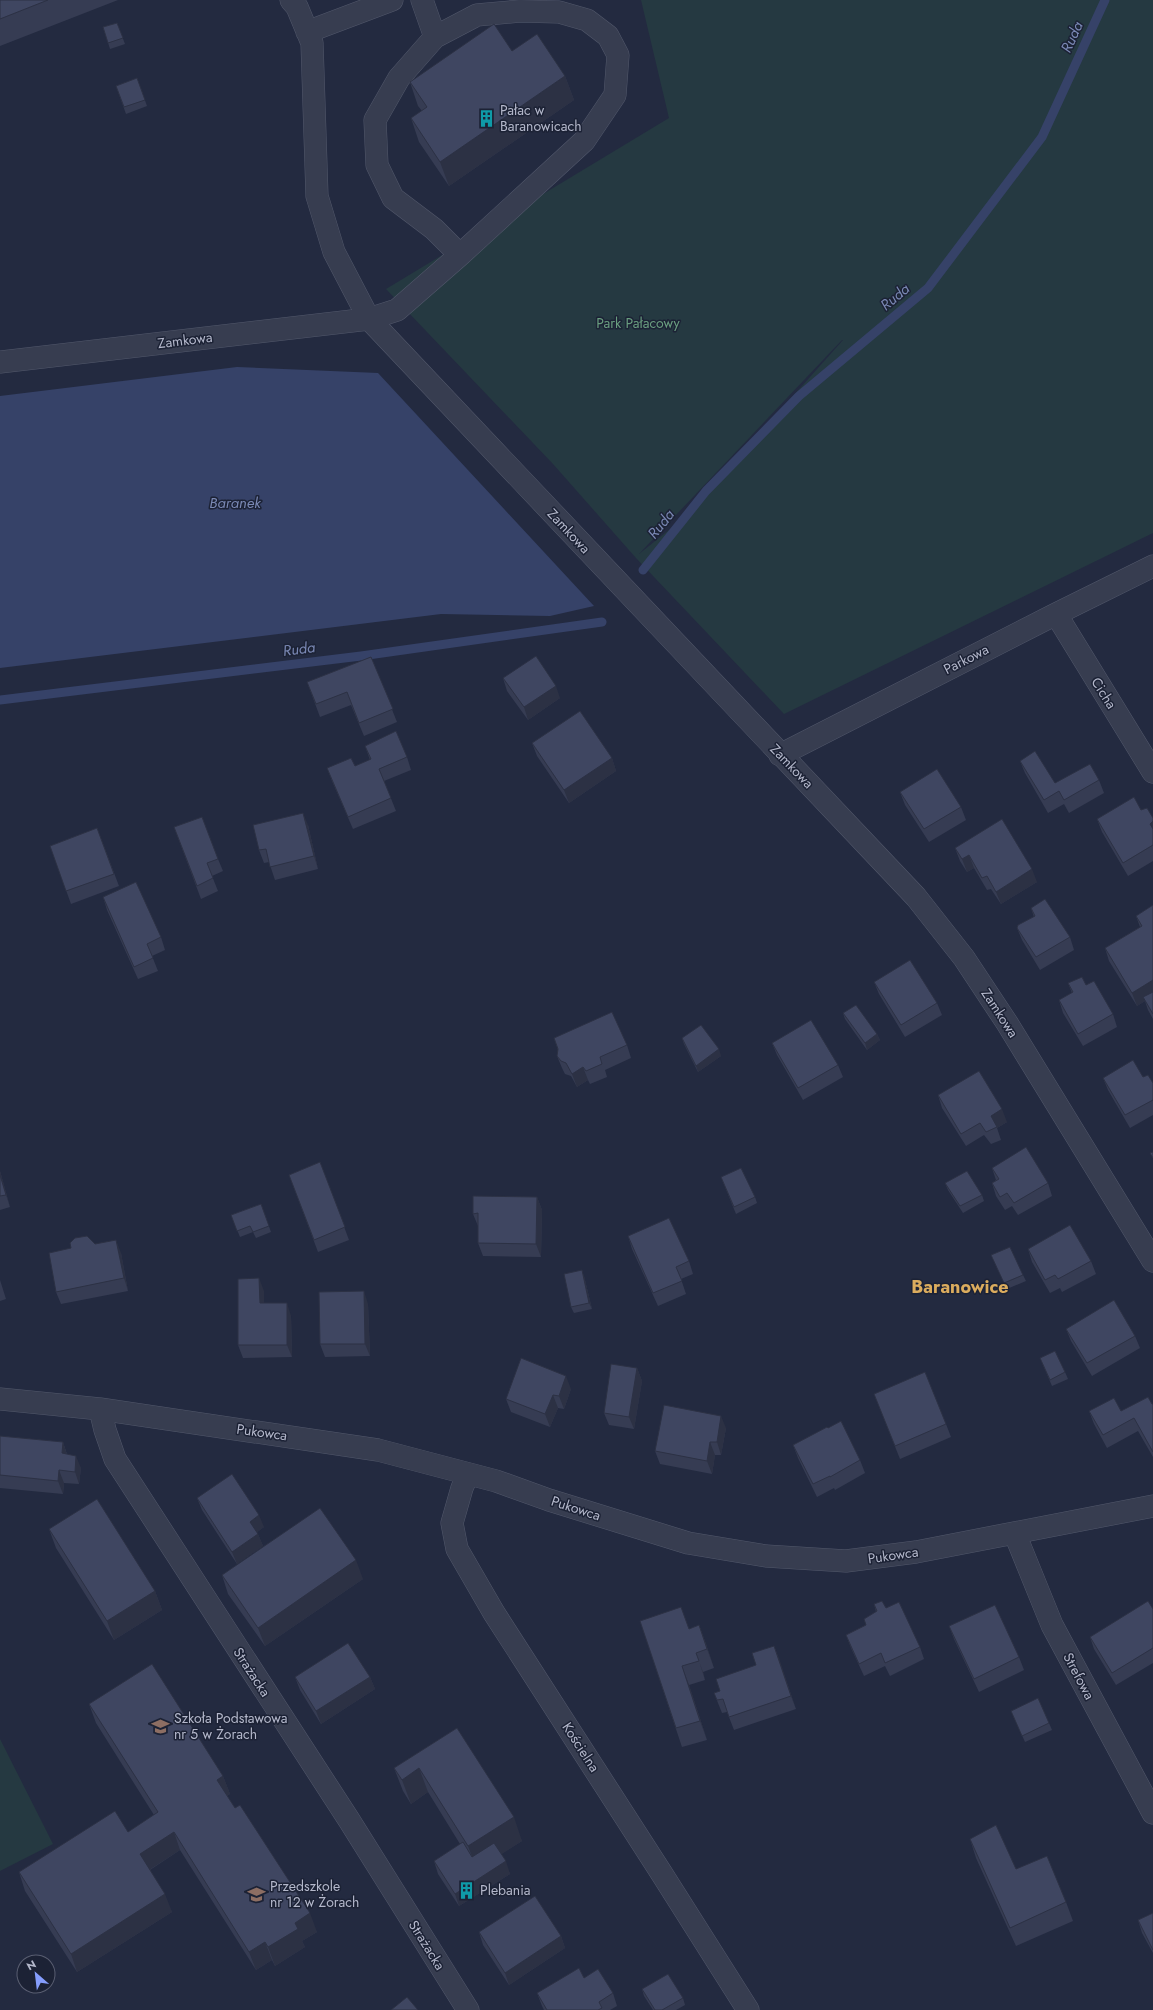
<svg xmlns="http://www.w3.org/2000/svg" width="1153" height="2010" font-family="Jost,sans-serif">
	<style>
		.green { fill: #253941; fill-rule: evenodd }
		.water { fill: #364268 }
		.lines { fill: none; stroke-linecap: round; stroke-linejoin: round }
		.stream { stroke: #364268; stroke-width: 9 }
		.street-casing { stroke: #52586b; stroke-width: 23 }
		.street { stroke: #373d50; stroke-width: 22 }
		.wall { fill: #363c53 }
		.shaded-wall { fill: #2c3144 }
		.building { fill: #3f4661; stroke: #2c3144 }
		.labels { text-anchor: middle; stroke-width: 3; stroke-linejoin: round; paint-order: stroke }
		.poi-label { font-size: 14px; fill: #b4b8cb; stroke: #1c2235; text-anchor: start }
		.park-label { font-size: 14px; fill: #699d7f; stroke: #1c2235 }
		.street-label { font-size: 14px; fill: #b4b8cb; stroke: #1c2235 }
		.water-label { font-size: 15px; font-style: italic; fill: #7a88b4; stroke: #1c2235 }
		.district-label { font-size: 18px; font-weight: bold; fill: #dbac5e; stroke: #1c2235 }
	</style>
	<rect width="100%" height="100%" fill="#232a40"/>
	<path class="green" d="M 641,0 L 1153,0 L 1153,533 L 784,714 L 636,558 L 553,464 L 386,289 L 669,118 ZM 843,340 L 685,517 L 639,554 L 842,340 Z
		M 0,1739 L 53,1844 L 0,1871 Z"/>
	<path class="water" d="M 237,367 L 378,373 L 594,606 L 550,616 L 441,614 L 0,668 L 0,396 Z"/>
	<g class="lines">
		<path class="stream" d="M 643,570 L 706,491 L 799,396 L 928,288 L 1042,137 L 1105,0
			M 0,700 L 361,656 L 602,622"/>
		<defs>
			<path id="street" d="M 291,0 L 297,7 L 312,43 L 317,196 L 334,252 L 369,319 L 916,897 L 964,958 L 1007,1023 L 1153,1261
				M 422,0 L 435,37 L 399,78 L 375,120 L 377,165 L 393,198 L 434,229 L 460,255
				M 307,32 L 392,0
				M 0,362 L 369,319 L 397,310 L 460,255 L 584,141 L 615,95 L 618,55 L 608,36 L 587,20 L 559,12 L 520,11 L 477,15 L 435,37
				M 1056,614 L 1153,772
				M 780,755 L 1056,614 L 1153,566
				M 0,1399 L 100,1409 L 378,1450 L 496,1481 L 549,1500 L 688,1543 L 766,1556 L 846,1561 L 916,1552 L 1153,1506
				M 100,1409 L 105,1430 L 115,1459 L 349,1820 L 468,2010
				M 468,1474 L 462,1488 L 452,1523 L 457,1549 L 494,1613 L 662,1874 L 748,2010
				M 1015,1534 L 1052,1625 L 1153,1813"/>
		</defs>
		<use href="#street" class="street-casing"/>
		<use href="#street" class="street"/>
	</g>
	<path class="wall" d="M 0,0 L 118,0 L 0,46 Z
		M 117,23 L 125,44 L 110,49 L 103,27 Z
		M 512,51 L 565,76 L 574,100 L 449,186 L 419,142 L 411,118 L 422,111 L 418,106 L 410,82 Z
		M 137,78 L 147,106 L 126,114 L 116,86 Z
		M 371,657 L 397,722 L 364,736 L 351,705 L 320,717 L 307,682 Z
		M 503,678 L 560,698 L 528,720 L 507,691 Z
		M 532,743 L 612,758 L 616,771 L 569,803 L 537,756 Z
		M 365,746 L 407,757 L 411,770 L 384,781 L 396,811 L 353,829 L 332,781 L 327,768 L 355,766 L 370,760 Z
		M 1020,761 L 1055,783 L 1099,780 L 1104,793 L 1069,813 L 1064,804 L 1048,813 L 1025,773 Z
		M 900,792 L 961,807 L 966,820 L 929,842 L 905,805 Z
		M 1141,810 L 1153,818 L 1153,861 L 1128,876 L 1102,832 L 1097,819 Z
		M 308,825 L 318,869 L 275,880 L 269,862 L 264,863 L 259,850 Z
		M 174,827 L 218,859 L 223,871 L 212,876 L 218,891 L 201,899 Z
		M 97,828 L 119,886 L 71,904 L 50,846 Z
		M 955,848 L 1037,882 L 1001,904 L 991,889 L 987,890 L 974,868 L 967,872 L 960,861 Z
		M 103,897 L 161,937 L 165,950 L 152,956 L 158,971 L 138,979 L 107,910 Z
		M 1153,905 L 1153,1019 L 1148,1010 L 1145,1001 L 1137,1006 L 1109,961 L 1105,948 L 1140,927 L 1136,916 Z
		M 1031,908 L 1070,937 L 1074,950 L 1040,970 L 1022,940 L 1017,928 L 1034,917 Z
		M 874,982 L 937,1003 L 942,1015 L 905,1037 L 879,994 Z
		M 1068,983 L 1086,985 L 1113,1014 L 1117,1027 L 1083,1046 L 1063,1013 L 1059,1000 L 1072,993 Z
		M 843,1013 L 877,1034 L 880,1040 L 867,1050 L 845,1019 Z
		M 554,1038 L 627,1045 L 631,1058 L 605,1070 L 607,1077 L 590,1084 L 588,1080 L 577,1087 L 571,1076 L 565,1074 L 562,1068 L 557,1056 L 558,1050 Z
		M 682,1038 L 721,1056 L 698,1072 L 684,1044 Z
		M 772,1043 L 838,1065 L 843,1077 L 803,1100 L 777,1055 Z
		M 1143,1077 L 1153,1083 L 1153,1115 L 1130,1128 L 1108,1090 L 1103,1078 Z
		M 938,1095 L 1007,1122 L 997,1128 L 1001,1140 L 991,1144 L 984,1135 L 966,1146 L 942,1108 Z
		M 320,1162 L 349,1240 L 318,1252 L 289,1175 Z
		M 992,1168 L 1048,1183 L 1052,1196 L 1018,1215 L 1012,1206 L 1005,1210 L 996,1196 L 992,1183 L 996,1180 Z
		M 0,1171 L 10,1207 L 0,1210 Z
		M 721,1177 L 755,1197 L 757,1203 L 736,1214 Z
		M 945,1183 L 982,1195 L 984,1201 L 963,1213 L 948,1190 Z
		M 537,1197 L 542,1210 L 541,1257 L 483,1256 L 478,1243 L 478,1226 L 473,1214 Z
		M 261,1204 L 271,1232 L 256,1238 L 253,1232 L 240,1237 L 231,1215 Z
		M 628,1236 L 689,1261 L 693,1274 L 681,1279 L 686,1294 L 658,1306 L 632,1249 Z
		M 95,1244 L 121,1253 L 128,1291 L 61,1304 L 56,1292 Z
		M 1028,1249 L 1091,1261 L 1096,1274 L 1062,1292 L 1060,1288 L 1050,1293 L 1032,1262 Z
		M 991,1255 L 1023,1275 L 1026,1281 L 1007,1289 Z
		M 584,1276 L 592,1309 L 574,1313 L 571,1307 Z
		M 0,1280 L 6,1299 L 0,1301 Z
		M 264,1291 L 264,1303 L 291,1316 L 292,1357 L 243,1358 L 238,1345 Z
		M 368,1304 L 370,1356 L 325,1357 L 320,1344 Z
		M 1066,1329 L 1135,1336 L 1140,1348 L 1092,1376 L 1071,1341 Z
		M 1040,1358 L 1065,1372 L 1068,1379 L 1052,1386 Z
		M 637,1368 L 642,1381 L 634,1429 L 609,1425 L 604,1413 Z
		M 571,1389 L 564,1409 L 558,1408 L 550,1427 L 511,1412 L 506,1399 Z
		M 874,1394 L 946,1424 L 951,1437 L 900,1459 Z
		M 1153,1404 L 1153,1457 L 1138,1431 L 1107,1448 L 1094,1424 L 1089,1411 L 1121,1411 Z
		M 726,1428 L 721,1455 L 715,1455 L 712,1474 L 660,1464 L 655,1451 Z
		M 828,1428 L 860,1460 L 865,1473 L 835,1490 L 834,1488 L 817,1497 L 798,1458 L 793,1445 Z
		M 0,1436 L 63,1442 L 67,1454 L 81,1468 L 79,1484 L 64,1483 L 63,1494 L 0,1488 Z
		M 197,1498 L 264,1527 L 257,1532 L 263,1546 L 237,1564 L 202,1510 Z
		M 49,1529 L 155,1591 L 162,1610 L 114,1640 L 56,1548 Z
		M 222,1575 L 363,1579 L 265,1646 L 228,1594 Z
		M 874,1604 L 886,1608 L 920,1647 L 924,1659 L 890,1676 L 885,1666 L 864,1676 L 851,1648 L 846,1635 L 866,1625 L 876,1612 Z
		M 1153,1609 L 1153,1663 L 1116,1685 L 1094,1649 L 1090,1637 Z
		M 640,1621 L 689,1629 L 699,1625 L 706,1644 L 714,1668 L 703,1672 L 705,1680 L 689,1685 L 707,1740 L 682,1747 Z
		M 949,1626 L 1019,1657 L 1024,1670 L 979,1692 L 954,1639 Z
		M 774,1646 L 796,1709 L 734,1730 L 727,1712 L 722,1713 L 714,1693 L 720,1691 L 756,1665 Z
		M 295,1677 L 370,1677 L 375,1689 L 321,1724 L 300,1690 Z
		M 89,1704 L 223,1776 L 230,1794 L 227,1796 L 317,1932 L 302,1941 L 305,1947 L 275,1966 L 272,1960 L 256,1970 L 180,1850 L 150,1870 L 172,1912 L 77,1972 L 25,1891 L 19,1872 L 128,1832 L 154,1815 L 96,1723 Z
		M 1011,1711 L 1049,1723 L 1052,1730 L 1025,1742 Z
		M 457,1728 L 522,1841 L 501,1854 L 510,1874 L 459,1906 L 438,1874 L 434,1861 L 460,1844 L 428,1792 L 411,1804 L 403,1791 L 394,1768 Z
		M 970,1839 L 1066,1902 L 1073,1921 L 1016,1946 L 976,1858 Z
		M 1153,1913 L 1153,1953 L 1142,1933 L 1138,1920 Z
		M 479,1932 L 561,1936 L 565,1948 L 509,1985 L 483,1945 Z
		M 584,1978 L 613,1993 L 617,2006 L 610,2010 L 544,2010 L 542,2006 L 537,1993 Z
		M 642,1989 L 683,1998 L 685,2005 L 676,2010 L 653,2010 L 644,1996 Z"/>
	<path class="shaded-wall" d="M 565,76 L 574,100 L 449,186 L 440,162 Z
		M 556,686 L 560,698 L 528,720 L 524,707 Z
		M 612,758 L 616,771 L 569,803 L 564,790 Z
		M 303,813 L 308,825 L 318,869 L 314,856 Z
		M 1153,821 L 1153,832 L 1150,824 Z
		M 969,855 L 974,868 L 967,872 L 962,859 Z
		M 1032,869 L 1037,882 L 1001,904 L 996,892 Z
		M 1153,980 L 1153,996 L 1143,997 L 1145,1001 L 1137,1006 L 1132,993 Z
		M 877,1034 L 880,1040 L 867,1050 L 865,1043 Z
		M 719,1049 L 721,1056 L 698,1072 L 696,1066 Z
		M 583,1067 L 588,1080 L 577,1087 L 572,1074 Z
		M 1002,1109 L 1007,1122 L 997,1128 L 991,1116 Z
		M 0,1171 L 10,1207 L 6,1195 L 0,1175 Z
		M 537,1197 L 542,1210 L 541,1257 L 536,1244 Z
		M 116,1240 L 121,1253 L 128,1291 L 124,1278 Z
		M 582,1270 L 584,1276 L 592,1309 L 589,1303 Z
		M 259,1278 L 264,1291 L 264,1315 L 260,1303 Z
		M 364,1291 L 368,1304 L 370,1356 L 365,1344 Z
		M 287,1303 L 291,1316 L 292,1357 L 287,1345 Z
		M 637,1368 L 642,1381 L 634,1429 L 629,1417 Z
		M 566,1376 L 571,1389 L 564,1409 L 559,1396 Z
		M 553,1395 L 558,1408 L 550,1427 L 545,1414 Z
		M 721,1416 L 726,1428 L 721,1455 L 717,1442 Z
		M 63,1442 L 67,1455 L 62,1453 Z
		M 710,1442 L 715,1455 L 712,1474 L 707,1461 Z
		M 76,1456 L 81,1468 L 79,1484 L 75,1472 Z
		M 59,1470 L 64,1483 L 63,1494 L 58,1481 Z
		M 259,1515 L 264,1527 L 255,1534 L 250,1522 Z
		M 258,1534 L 263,1546 L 237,1564 L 232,1552 Z
		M 356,1560 L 363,1579 L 265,1646 L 258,1628 Z
		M 155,1591 L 162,1610 L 114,1640 L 107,1621 Z
		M 699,1625 L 706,1644 L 714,1668 L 707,1649 Z
		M 774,1646 L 779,1658 L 796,1709 L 791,1696 Z
		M 696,1653 L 703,1672 L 705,1680 L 699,1661 Z
		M 682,1666 L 689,1685 L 707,1740 L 700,1721 Z
		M 370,1677 L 375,1689 L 321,1724 L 316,1711 Z
		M 419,1768 L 428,1792 L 411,1804 L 402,1780 Z
		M 223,1776 L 230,1794 L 223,1798 L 217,1780 Z
		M 514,1817 L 522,1841 L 477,1870 L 468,1846 Z
		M 174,1832 L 180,1850 L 146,1872 L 140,1854 Z
		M 506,1861 L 510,1874 L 459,1906 L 455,1894 Z
		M 165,1894 L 172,1912 L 77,1972 L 71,1954 Z
		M 310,1913 L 317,1932 L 302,1941 L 305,1947 L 275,1966 L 268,1947 L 295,1923 Z
		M 561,1936 L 565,1948 L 509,1985 L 505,1973 Z
		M 265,1942 L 272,1960 L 256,1970 L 249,1952 Z"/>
	<path class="building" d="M 0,0 L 48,0 L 0,19 Z
		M 117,23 L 123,38 L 108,43 L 103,27 Z
		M 494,24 L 512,51 L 537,34 L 565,76 L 440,162 L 411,118 L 427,107 L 410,82 Z
		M 137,78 L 145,100 L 124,107 L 116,86 Z
		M 536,656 L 556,686 L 524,707 L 503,678 Z
		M 371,657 L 393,709 L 359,723 L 347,692 L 316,704 L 307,682 Z
		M 580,711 L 612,758 L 564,790 L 532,743 Z
		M 396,731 L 407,757 L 379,769 L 391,798 L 348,817 L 327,768 L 351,758 L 355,766 L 371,759 L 365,746 Z
		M 1035,751 L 1055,783 L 1090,764 L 1099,780 L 1064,800 L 1059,791 L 1044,800 L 1020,761 Z
		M 937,769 L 961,807 L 924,829 L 900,792 Z
		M 1134,797 L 1141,810 L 1147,808 L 1153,818 L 1153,821 L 1150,824 L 1153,829 L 1153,845 L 1123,863 L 1097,819 Z
		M 303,813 L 314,856 L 270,867 L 266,849 L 259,850 L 253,825 Z
		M 202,817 L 218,859 L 207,863 L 213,878 L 197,886 L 174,827 Z
		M 1002,819 L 1032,869 L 996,892 L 987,876 L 982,878 L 969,855 L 962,859 L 955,848 Z
		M 97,828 L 114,874 L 66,891 L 50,846 Z
		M 136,882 L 161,937 L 147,944 L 153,958 L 134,967 L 103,897 Z
		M 1045,899 L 1070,937 L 1036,957 L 1017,928 L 1018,925 L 1035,916 L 1031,908 Z
		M 1153,905 L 1153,980 L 1132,993 L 1105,948 L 1142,926 L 1136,916 Z
		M 910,960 L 937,1003 L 901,1025 L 874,982 Z
		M 1082,977 L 1086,985 L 1094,981 L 1113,1014 L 1078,1034 L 1059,1000 L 1073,992 L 1068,983 Z
		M 1153,992 L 1153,1014 L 1143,997 Z
		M 856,1005 L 877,1034 L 865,1043 L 843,1013 Z
		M 612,1012 L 627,1045 L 600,1057 L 602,1064 L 586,1071 L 583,1067 L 572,1074 L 566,1063 L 561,1061 L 557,1056 L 558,1049 L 554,1038 Z
		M 811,1020 L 838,1065 L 798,1088 L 772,1043 Z
		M 701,1025 L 719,1049 L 696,1066 L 682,1038 Z
		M 1133,1060 L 1143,1077 L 1148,1075 L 1153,1083 L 1153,1100 L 1125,1115 L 1103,1078 Z
		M 979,1071 L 1002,1109 L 991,1116 L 997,1127 L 986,1132 L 980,1123 L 961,1134 L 938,1095 Z
		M 1026,1147 L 1048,1183 L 1014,1203 L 1007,1193 L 1000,1197 L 992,1183 L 999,1179 L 992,1168 Z
		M 1153,1152 L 1153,1158 L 1150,1153 Z
		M 320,1162 L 345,1227 L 314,1240 L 289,1175 Z
		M 741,1168 L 755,1197 L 734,1207 L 721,1177 Z
		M 967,1171 L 982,1195 L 960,1206 L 945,1183 Z
		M 0,1175 L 6,1195 L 0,1196 Z
		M 473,1196 L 537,1197 L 536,1244 L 478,1243 L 478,1213 L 473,1214 Z
		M 261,1204 L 269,1226 L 253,1232 L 250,1226 L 237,1231 L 231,1215 Z
		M 669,1218 L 689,1261 L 676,1267 L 682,1281 L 653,1293 L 628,1236 Z
		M 1070,1225 L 1091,1261 L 1058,1279 L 1055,1275 L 1045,1280 L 1028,1249 Z
		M 87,1236 L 95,1244 L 116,1240 L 124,1278 L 56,1292 L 49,1253 L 71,1248 L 70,1243 L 75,1238 Z
		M 1010,1247 L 1023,1275 L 1004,1283 L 991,1255 Z
		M 582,1270 L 589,1303 L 571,1307 L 564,1274 Z
		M 259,1278 L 260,1303 L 287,1303 L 287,1345 L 238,1345 L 238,1279 Z
		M 364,1291 L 365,1344 L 320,1344 L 319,1292 Z
		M 1114,1300 L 1135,1336 L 1087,1363 L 1066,1329 Z
		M 1055,1351 L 1065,1372 L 1050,1380 L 1040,1358 Z
		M 521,1358 L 566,1376 L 559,1396 L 553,1395 L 545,1414 L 506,1399 Z
		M 611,1364 L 637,1368 L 629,1417 L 604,1413 Z
		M 925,1372 L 946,1424 L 895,1446 L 874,1394 Z
		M 1148,1397 L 1152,1404 L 1153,1404 L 1153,1452 L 1134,1418 L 1103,1435 L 1089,1411 L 1114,1398 L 1121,1411 Z
		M 664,1405 L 721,1416 L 717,1442 L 710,1442 L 707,1461 L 655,1451 Z
		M 841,1421 L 860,1460 L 830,1477 L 830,1476 L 813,1484 L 793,1445 L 827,1427 L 828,1428 Z
		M 0,1436 L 63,1442 L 62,1453 L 76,1456 L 75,1472 L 59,1470 L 58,1481 L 0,1475 Z
		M 232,1474 L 259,1515 L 250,1522 L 258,1534 L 232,1552 L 197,1498 Z
		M 97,1499 L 155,1591 L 107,1621 L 49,1529 Z
		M 320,1508 L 356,1560 L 258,1628 L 222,1575 Z
		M 882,1601 L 886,1608 L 899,1602 L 920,1647 L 885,1663 L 881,1653 L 859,1664 L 846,1635 L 866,1625 L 864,1619 L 877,1611 L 874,1604 Z
		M 1148,1601 L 1153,1609 L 1153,1648 L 1112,1673 L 1090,1637 Z
		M 995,1605 L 1019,1657 L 974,1679 L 949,1626 Z
		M 681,1607 L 689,1629 L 699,1625 L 707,1649 L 696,1653 L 699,1661 L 682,1666 L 700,1721 L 676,1728 L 640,1621 Z
		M 348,1643 L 370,1677 L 316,1711 L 295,1677 Z
		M 774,1646 L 791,1696 L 729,1717 L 723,1699 L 717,1700 L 714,1693 L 720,1691 L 716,1679 L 756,1665 L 752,1653 Z
		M 152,1664 L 223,1776 L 217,1780 L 235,1808 L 240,1805 L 310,1913 L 295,1923 L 298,1929 L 268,1947 L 265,1942 L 249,1952 L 174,1832 L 140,1854 L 165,1894 L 71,1954 L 19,1872 L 115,1811 L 128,1832 L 158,1812 L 89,1704 Z
		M 1038,1698 L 1049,1723 L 1022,1736 L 1011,1711 Z
		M 457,1728 L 514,1817 L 468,1846 L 419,1768 L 402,1780 L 394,1768 Z
		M 996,1825 L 1016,1869 L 1047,1856 L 1066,1902 L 1010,1928 L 970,1839 Z
		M 463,1842 L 472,1857 L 494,1843 L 506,1861 L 455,1894 L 434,1861 Z
		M 535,1896 L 561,1936 L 505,1973 L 479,1932 Z
		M 1153,1913 L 1153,1950 L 1138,1920 Z
		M 579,1968 L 584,1978 L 598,1969 L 613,1993 L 599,2002 L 602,2008 L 598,2010 L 547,2010 L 537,1993 Z
		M 668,1974 L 683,1998 L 662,2010 L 655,2010 L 642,1989 Z
		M 407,1997 L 418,2010 L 391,2010 Z"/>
	<defs>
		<symbol id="building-bare" viewBox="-9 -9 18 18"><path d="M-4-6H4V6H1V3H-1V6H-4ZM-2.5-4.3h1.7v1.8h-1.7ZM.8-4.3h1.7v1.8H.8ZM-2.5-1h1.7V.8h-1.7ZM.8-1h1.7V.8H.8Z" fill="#0f9aa8" stroke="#1c2235" stroke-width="2.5" paint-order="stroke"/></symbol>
		<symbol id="school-bare" viewBox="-9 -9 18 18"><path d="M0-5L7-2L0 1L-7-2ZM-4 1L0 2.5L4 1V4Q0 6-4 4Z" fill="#8d6e63" stroke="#1c2235" stroke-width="2.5" paint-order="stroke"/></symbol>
	</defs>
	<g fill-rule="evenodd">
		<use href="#building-bare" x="474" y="106" width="25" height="25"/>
		<use href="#school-bare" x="148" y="1714" width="25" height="25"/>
		<use href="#building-bare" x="454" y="1878" width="25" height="25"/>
		<use href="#school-bare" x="244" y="1882" width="25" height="25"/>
	</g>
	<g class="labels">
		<g class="poi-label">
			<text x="500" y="115">Pałac w<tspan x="500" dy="16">Baranowicach</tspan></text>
			<text x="174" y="1723">Szkoła Podstawowa<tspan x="174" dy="16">nr 5 w Żorach</tspan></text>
			<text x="270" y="1891">Przedszkole<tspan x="270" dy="16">nr 12 w Żorach</tspan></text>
			<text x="480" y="1895">Plebania</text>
		</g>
		<g class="park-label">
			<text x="638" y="328">Park Pałacowy</text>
		</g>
		<g class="street-label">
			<text transform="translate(185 340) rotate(-7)" y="5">Zamkowa</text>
			<text transform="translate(569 531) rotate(47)" y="5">Zamkowa</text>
			<text transform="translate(966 659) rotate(-27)" y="5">Parkowa</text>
			<text transform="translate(1104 693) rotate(58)" y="5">Cicha</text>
			<text transform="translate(792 766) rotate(46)" y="5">Zamkowa</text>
			<text transform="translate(1000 1013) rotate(57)" y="5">Zamkowa</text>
			<text transform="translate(262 1432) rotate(8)" y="5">Pukowca</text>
			<text transform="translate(576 1508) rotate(18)" y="5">Pukowca</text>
			<text transform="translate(893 1555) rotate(-8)" y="5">Pukowca</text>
			<text transform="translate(252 1672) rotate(57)" y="5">Strażacka</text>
			<text transform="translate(1079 1676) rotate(62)" y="5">Strefowa</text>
			<text transform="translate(581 1747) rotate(57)" y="5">Kościelna</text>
			<text transform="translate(427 1945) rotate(58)" y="5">Strażacka</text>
		</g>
		<g class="water-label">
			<text transform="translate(1072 37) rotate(-65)" y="5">Ruda</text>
			<text transform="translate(895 297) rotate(-40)" y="5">Ruda</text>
			<text x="235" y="508">Baranek</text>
			<text transform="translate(661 524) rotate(-51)" y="5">Ruda</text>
			<text transform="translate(299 649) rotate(-7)" y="5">Ruda</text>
		</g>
		<g class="district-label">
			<text x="960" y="1293">Baranowice</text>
		</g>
	</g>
	<g transform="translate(36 1974) rotate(332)"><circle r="19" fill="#1c2235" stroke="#595e71"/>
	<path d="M0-3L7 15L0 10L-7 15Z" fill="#869efe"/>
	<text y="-6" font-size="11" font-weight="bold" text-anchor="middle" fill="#b4b8cb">N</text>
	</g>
</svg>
